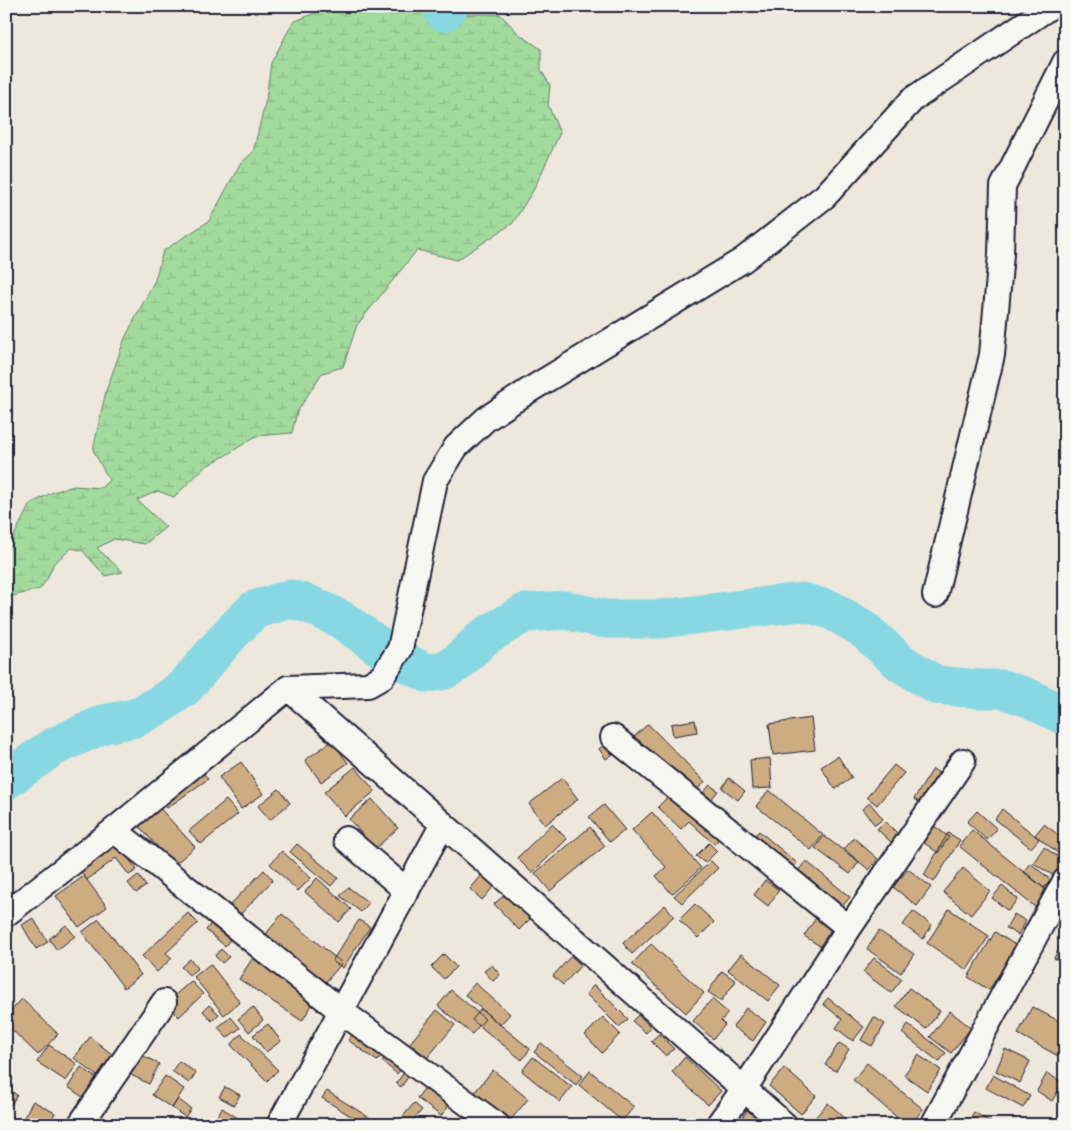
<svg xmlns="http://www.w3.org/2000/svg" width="1071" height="1131" font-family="'Patrick Hand',sans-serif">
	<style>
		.wetland { fill: url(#wetland-marsh); stroke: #627e6c }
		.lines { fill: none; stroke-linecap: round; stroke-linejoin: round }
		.river { stroke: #88d8e4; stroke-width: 39 }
		.building { fill: #ceac81; stroke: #22223b }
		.minor-casing { stroke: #22223b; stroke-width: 28 }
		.minor { stroke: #f6f6f2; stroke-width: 24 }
	</style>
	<defs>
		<pattern id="wetland-marsh" width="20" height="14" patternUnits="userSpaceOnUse" patternTransform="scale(1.25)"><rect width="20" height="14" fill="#a3da9d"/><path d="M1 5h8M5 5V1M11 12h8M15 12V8" fill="none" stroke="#8cbb88"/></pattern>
	</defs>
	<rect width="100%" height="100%" fill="#eee7db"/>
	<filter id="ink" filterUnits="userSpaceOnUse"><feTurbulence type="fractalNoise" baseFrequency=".02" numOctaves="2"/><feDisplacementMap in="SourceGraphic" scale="10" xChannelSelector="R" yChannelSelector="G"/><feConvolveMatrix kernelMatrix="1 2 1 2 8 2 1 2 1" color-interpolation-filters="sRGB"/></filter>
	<g filter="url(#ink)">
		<path class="wetland" d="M 333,6 L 428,6 L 444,12 L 458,14 L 500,14 L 519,34 L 541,49 L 541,70 L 550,85 L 548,105 L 560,133 L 534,189 L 513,223 L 457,260 L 417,250 L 357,325 L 343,367 L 322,373 L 297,412 L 292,433 L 256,436 L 228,454 L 205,467 L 174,497 L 158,491 L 137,500 L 166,527 L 145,544 L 114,539 L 97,548 L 123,572 L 105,576 L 83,551 L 72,548 L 54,563 L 47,579 L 40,589 L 9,597 L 11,579 L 6,570 L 6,559 L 15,534 L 30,504 L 53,492 L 74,486 L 101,488 L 109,480 L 93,450 L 106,391 L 125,338 L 155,280 L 163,251 L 209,221 L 240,164 L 253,152 L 266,100 L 271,63 L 293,22 Z"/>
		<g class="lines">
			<path class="river" d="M 444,12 L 449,6
				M 6,780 L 53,747 L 104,724 L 135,718 L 159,705 L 184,688 L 231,633 L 254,610 L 290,599 L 311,605 L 342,620 L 394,657 L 427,673 L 442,671 L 457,663 L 484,637 L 525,613 L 565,610 L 605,619 L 660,619 L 802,602 L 831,610 L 862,628 L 901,663 L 936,685 L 979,689 L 1002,689 L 1029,698 L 1065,716"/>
		</g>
		<path class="building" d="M 811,718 L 815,750 L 773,755 L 769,724 Z
			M 695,720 L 697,732 L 673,736 L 671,724 Z
			M 648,724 L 705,782 L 691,796 L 633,738 Z
			M 615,737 L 623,747 L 606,759 L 599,749 Z
			M 332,741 L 348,763 L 321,782 L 305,760 Z
			M 838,756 L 852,778 L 835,789 L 821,767 Z
			M 770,758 L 772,788 L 752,789 L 750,760 Z
			M 241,762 L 263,794 L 241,809 L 219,777 Z
			M 894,765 L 904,773 L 877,805 L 867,797 Z
			M 355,767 L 375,791 L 345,816 L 324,792 Z
			M 199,768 L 208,779 L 167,808 L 159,796 Z
			M 933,769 L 943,776 L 924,805 L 914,799 Z
			M 562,778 L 578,799 L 545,825 L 529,804 Z
			M 729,778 L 745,791 L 738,800 L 722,788 Z
			M 710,785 L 718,791 L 704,808 L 696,801 Z
			M 279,789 L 290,803 L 270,820 L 258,806 Z
			M 674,790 L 723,835 L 714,844 L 689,821 L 681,829 L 658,807 Z
			M 769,790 L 823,835 L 811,850 L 756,806 Z
			M 1064,795 L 1065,796 L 1065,810 L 1057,803 Z
			M 372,799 L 398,828 L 375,849 L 349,819 Z
			M 226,800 L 238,814 L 201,844 L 189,831 Z
			M 870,803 L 883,819 L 875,825 L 862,809 Z
			M 156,804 L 195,847 L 174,865 L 136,823 Z
			M 604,805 L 625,830 L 610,842 L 589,817 Z
			M 1002,809 L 1039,839 L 1031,848 L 995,819 Z
			M 977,811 L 997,829 L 987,840 L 967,822 Z
			M 652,812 L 701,868 L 672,894 L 656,876 L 666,867 L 632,830 Z
			M 885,821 L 900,836 L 892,843 L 877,829 Z
			M 552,824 L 567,839 L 532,873 L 517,858 Z
			M 1044,824 L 1065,840 L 1065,855 L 1063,857 L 1035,835 Z
			M 934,826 L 949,837 L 938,853 L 923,842 Z
			M 590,827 L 605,846 L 550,891 L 535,873 Z
			M 972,830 L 1052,895 L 1040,911 L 959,846 Z
			M 759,831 L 797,863 L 788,874 L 749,842 Z
			M 948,833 L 960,840 L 934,882 L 924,875 Z
			M 824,836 L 859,862 L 850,874 L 815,848 Z
			M 854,838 L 878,859 L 869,870 L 844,849 Z
			M 117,843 L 137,870 L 129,875 L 116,858 L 87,880 L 80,871 Z
			M 709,843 L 717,851 L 705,863 L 696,856 Z
			M 297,844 L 338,878 L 331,886 L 290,852 Z
			M 1044,847 L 1064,861 L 1054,876 L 1033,863 Z
			M 282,851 L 311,878 L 298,891 L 270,864 Z
			M 711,861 L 718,868 L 682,903 L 674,896 Z
			M 806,861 L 850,897 L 837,913 L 793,877 Z
			M 1030,863 L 1051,880 L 1044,888 L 1024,871 Z
			M 963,868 L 990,891 L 971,915 L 943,892 Z
			M 908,869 L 931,887 L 917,906 L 893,887 Z
			M 264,870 L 273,880 L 239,916 L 229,906 Z
			M 138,875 L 146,886 L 136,893 L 128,883 Z
			M 482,875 L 494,886 L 482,900 L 470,889 Z
			M 84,876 L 107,907 L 79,927 L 56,896 Z
			M 317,878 L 351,909 L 339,922 L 305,892 Z
			M 765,880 L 779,890 L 768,906 L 754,895 Z
			M 1002,886 L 1018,899 L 1008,911 L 992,898 Z
			M 348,887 L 369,903 L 361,912 L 340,896 Z
			M 506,894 L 530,919 L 519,930 L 494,904 Z
			M 695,904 L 714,922 L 698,938 L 679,920 Z
			M 665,905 L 674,916 L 632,954 L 623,943 Z
			M 949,909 L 989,936 L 967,970 L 927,943 Z
			M 913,911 L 932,925 L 923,939 L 903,925 Z
			M 188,913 L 198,923 L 166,953 L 172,958 L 157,972 L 142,956 Z
			M 282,914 L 342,963 L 325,983 L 266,934 Z
			M 1014,914 L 1026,921 L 1018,935 L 1006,928 Z
			M 33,918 L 48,942 L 36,949 L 22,925 Z
			M 816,918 L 832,928 L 820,946 L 804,936 Z
			M 99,919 L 141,975 L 124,988 L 82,932 Z
			M 359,920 L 370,927 L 343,968 L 332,961 Z
			M 212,922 L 232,937 L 225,946 L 206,930 Z
			M 66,925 L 75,936 L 57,950 L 49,939 Z
			M 879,931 L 914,954 L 901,973 L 867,949 Z
			M 995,932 L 1017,946 L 989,990 L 968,977 Z
			M 1064,940 L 1065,940 L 1065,964 L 1054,958 Z
			M 651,944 L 704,993 L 686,1013 L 632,964 Z
			M 221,949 L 229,957 L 222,963 L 215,956 Z
			M 444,954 L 456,967 L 444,979 L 431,967 Z
			M 741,954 L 780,985 L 768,1001 L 728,970 Z
			M 254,956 L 317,997 L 302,1021 L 239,979 Z
			M 571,956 L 581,965 L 563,985 L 553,976 Z
			M 874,958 L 902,979 L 891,993 L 863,972 Z
			M 190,959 L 198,968 L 189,975 L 181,967 Z
			M 210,964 L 240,1002 L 224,1015 L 194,977 Z
			M 492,965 L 500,975 L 493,981 L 484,971 Z
			M 722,971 L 736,981 L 721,1001 L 708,992 Z
			M 191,981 L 203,994 L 179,1017 L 166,1003 Z
			M 475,983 L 510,1014 L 500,1025 L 465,995 Z
			M 594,985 L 628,1019 L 619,1027 L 586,994 Z
			M 909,988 L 940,1011 L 926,1029 L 896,1006 Z
			M 451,990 L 485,1019 L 472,1034 L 438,1006 Z
			M 828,998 L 864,1027 L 853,1041 L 836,1028 L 842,1019 L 823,1004 Z
			M 22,999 L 58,1034 L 38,1055 L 6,1024 L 6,1016 Z
			M 712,999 L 728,1013 L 721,1021 L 725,1025 L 713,1039 L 693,1021 Z
			M 209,1005 L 219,1014 L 212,1021 L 203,1011 Z
			M 253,1007 L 263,1020 L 249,1032 L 238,1019 Z
			M 1032,1007 L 1065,1024 L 1065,1047 L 1060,1057 L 1018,1034 Z
			M 746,1008 L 766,1022 L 753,1041 L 733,1027 Z
			M 481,1009 L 530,1049 L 522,1060 L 472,1020 Z
			M 437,1010 L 455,1025 L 427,1058 L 410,1043 Z
			M 950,1011 L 971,1028 L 951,1053 L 930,1037 Z
			M 638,1015 L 651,1027 L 646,1033 L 632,1021 Z
			M 231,1017 L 240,1028 L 227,1038 L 218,1027 Z
			M 603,1017 L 620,1034 L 602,1053 L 585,1035 Z
			M 874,1017 L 885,1024 L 872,1046 L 861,1040 Z
			M 268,1024 L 281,1041 L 266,1052 L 253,1035 Z
			M 908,1024 L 946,1053 L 939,1062 L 902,1033 Z
			M 355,1031 L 384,1052 L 377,1061 L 348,1040 Z
			M 241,1034 L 278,1070 L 267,1081 L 231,1045 Z
			M 659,1034 L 674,1049 L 666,1056 L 651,1041 Z
			M 90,1037 L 113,1055 L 97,1076 L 74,1058 Z
			M 541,1043 L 583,1076 L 576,1085 L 534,1052 Z
			M 839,1043 L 849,1049 L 836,1071 L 825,1065 Z
			M 49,1045 L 77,1064 L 66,1081 L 37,1062 Z
			M 1005,1049 L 1030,1061 L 1020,1083 L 996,1071 Z
			M 140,1054 L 159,1064 L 149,1084 L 129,1074 Z
			M 388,1054 L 403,1066 L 397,1074 L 382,1061 Z
			M 918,1055 L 941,1070 L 927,1091 L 904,1075 Z
			M 533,1057 L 572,1087 L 560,1102 L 522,1071 Z
			M 685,1057 L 721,1091 L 708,1105 L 672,1072 Z
			M 179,1061 L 196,1073 L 189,1083 L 172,1071 Z
			M 867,1063 L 923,1109 L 910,1125 L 906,1125 L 853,1080 Z
			M 81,1067 L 106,1085 L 93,1104 L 68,1087 Z
			M 784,1068 L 816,1096 L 801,1114 L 769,1086 Z
			M 407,1069 L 411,1073 L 401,1087 L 396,1083 Z
			M 493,1070 L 528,1099 L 509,1122 L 474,1093 Z
			M 590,1071 L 634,1107 L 622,1121 L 579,1085 Z
			M 1047,1073 L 1063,1083 L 1052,1101 L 1037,1091 Z
			M 993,1075 L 1030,1096 L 1023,1108 L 986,1088 Z
			M 165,1076 L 184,1089 L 172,1108 L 152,1095 Z
			M 431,1080 L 454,1099 L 441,1116 L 417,1098 Z
			M 225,1087 L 240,1095 L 234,1105 L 219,1097 Z
			M 6,1088 L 17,1095 L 11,1105 L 6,1102 Z
			M 327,1091 L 381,1125 L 365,1125 L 322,1098 Z
			M 178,1099 L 191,1109 L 185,1117 L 172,1108 Z
			M 33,1101 L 55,1113 L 48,1125 L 39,1125 L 24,1117 Z
			M 414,1103 L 422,1110 L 409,1125 L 401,1119 Z
			M 828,1103 L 853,1125 L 815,1125 L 811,1122 Z
			M 222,1108 L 241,1120 L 238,1125 L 216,1125 L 213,1123 Z
			M 747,1110 L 764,1121 L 761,1125 L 738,1125 Z
			M 974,1112 L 995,1125 L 972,1125 L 968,1122 Z
			M 469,1114 L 484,1125 L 462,1125 Z"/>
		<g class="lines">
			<defs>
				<path id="minor" d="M 935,595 L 992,355 L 1001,254 L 1003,186 L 1065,62
					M 288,688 L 785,1125
					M 613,737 L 849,928
					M 114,830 L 341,1011 L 497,1125
					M 346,839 L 407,891
					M 6,914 L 114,830 L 288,688 L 368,685 L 382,677 L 400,649 L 435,481 L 456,447 L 486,419 L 528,391 L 743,260 L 825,196 L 913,99 L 1051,6
					M 80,1125 L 164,1002
					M 279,1125 L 443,824
					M 718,1125 L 744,1089 L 849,928 L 963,761
					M 933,1125 L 1065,881"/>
			</defs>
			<use href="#minor" class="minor-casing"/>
			<use href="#minor" class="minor"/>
		</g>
	</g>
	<rect width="1071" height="1131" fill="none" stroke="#f6f6f2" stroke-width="25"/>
	<rect x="12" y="12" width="1046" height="1106" fill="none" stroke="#22223b" stroke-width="2" filter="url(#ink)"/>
</svg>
